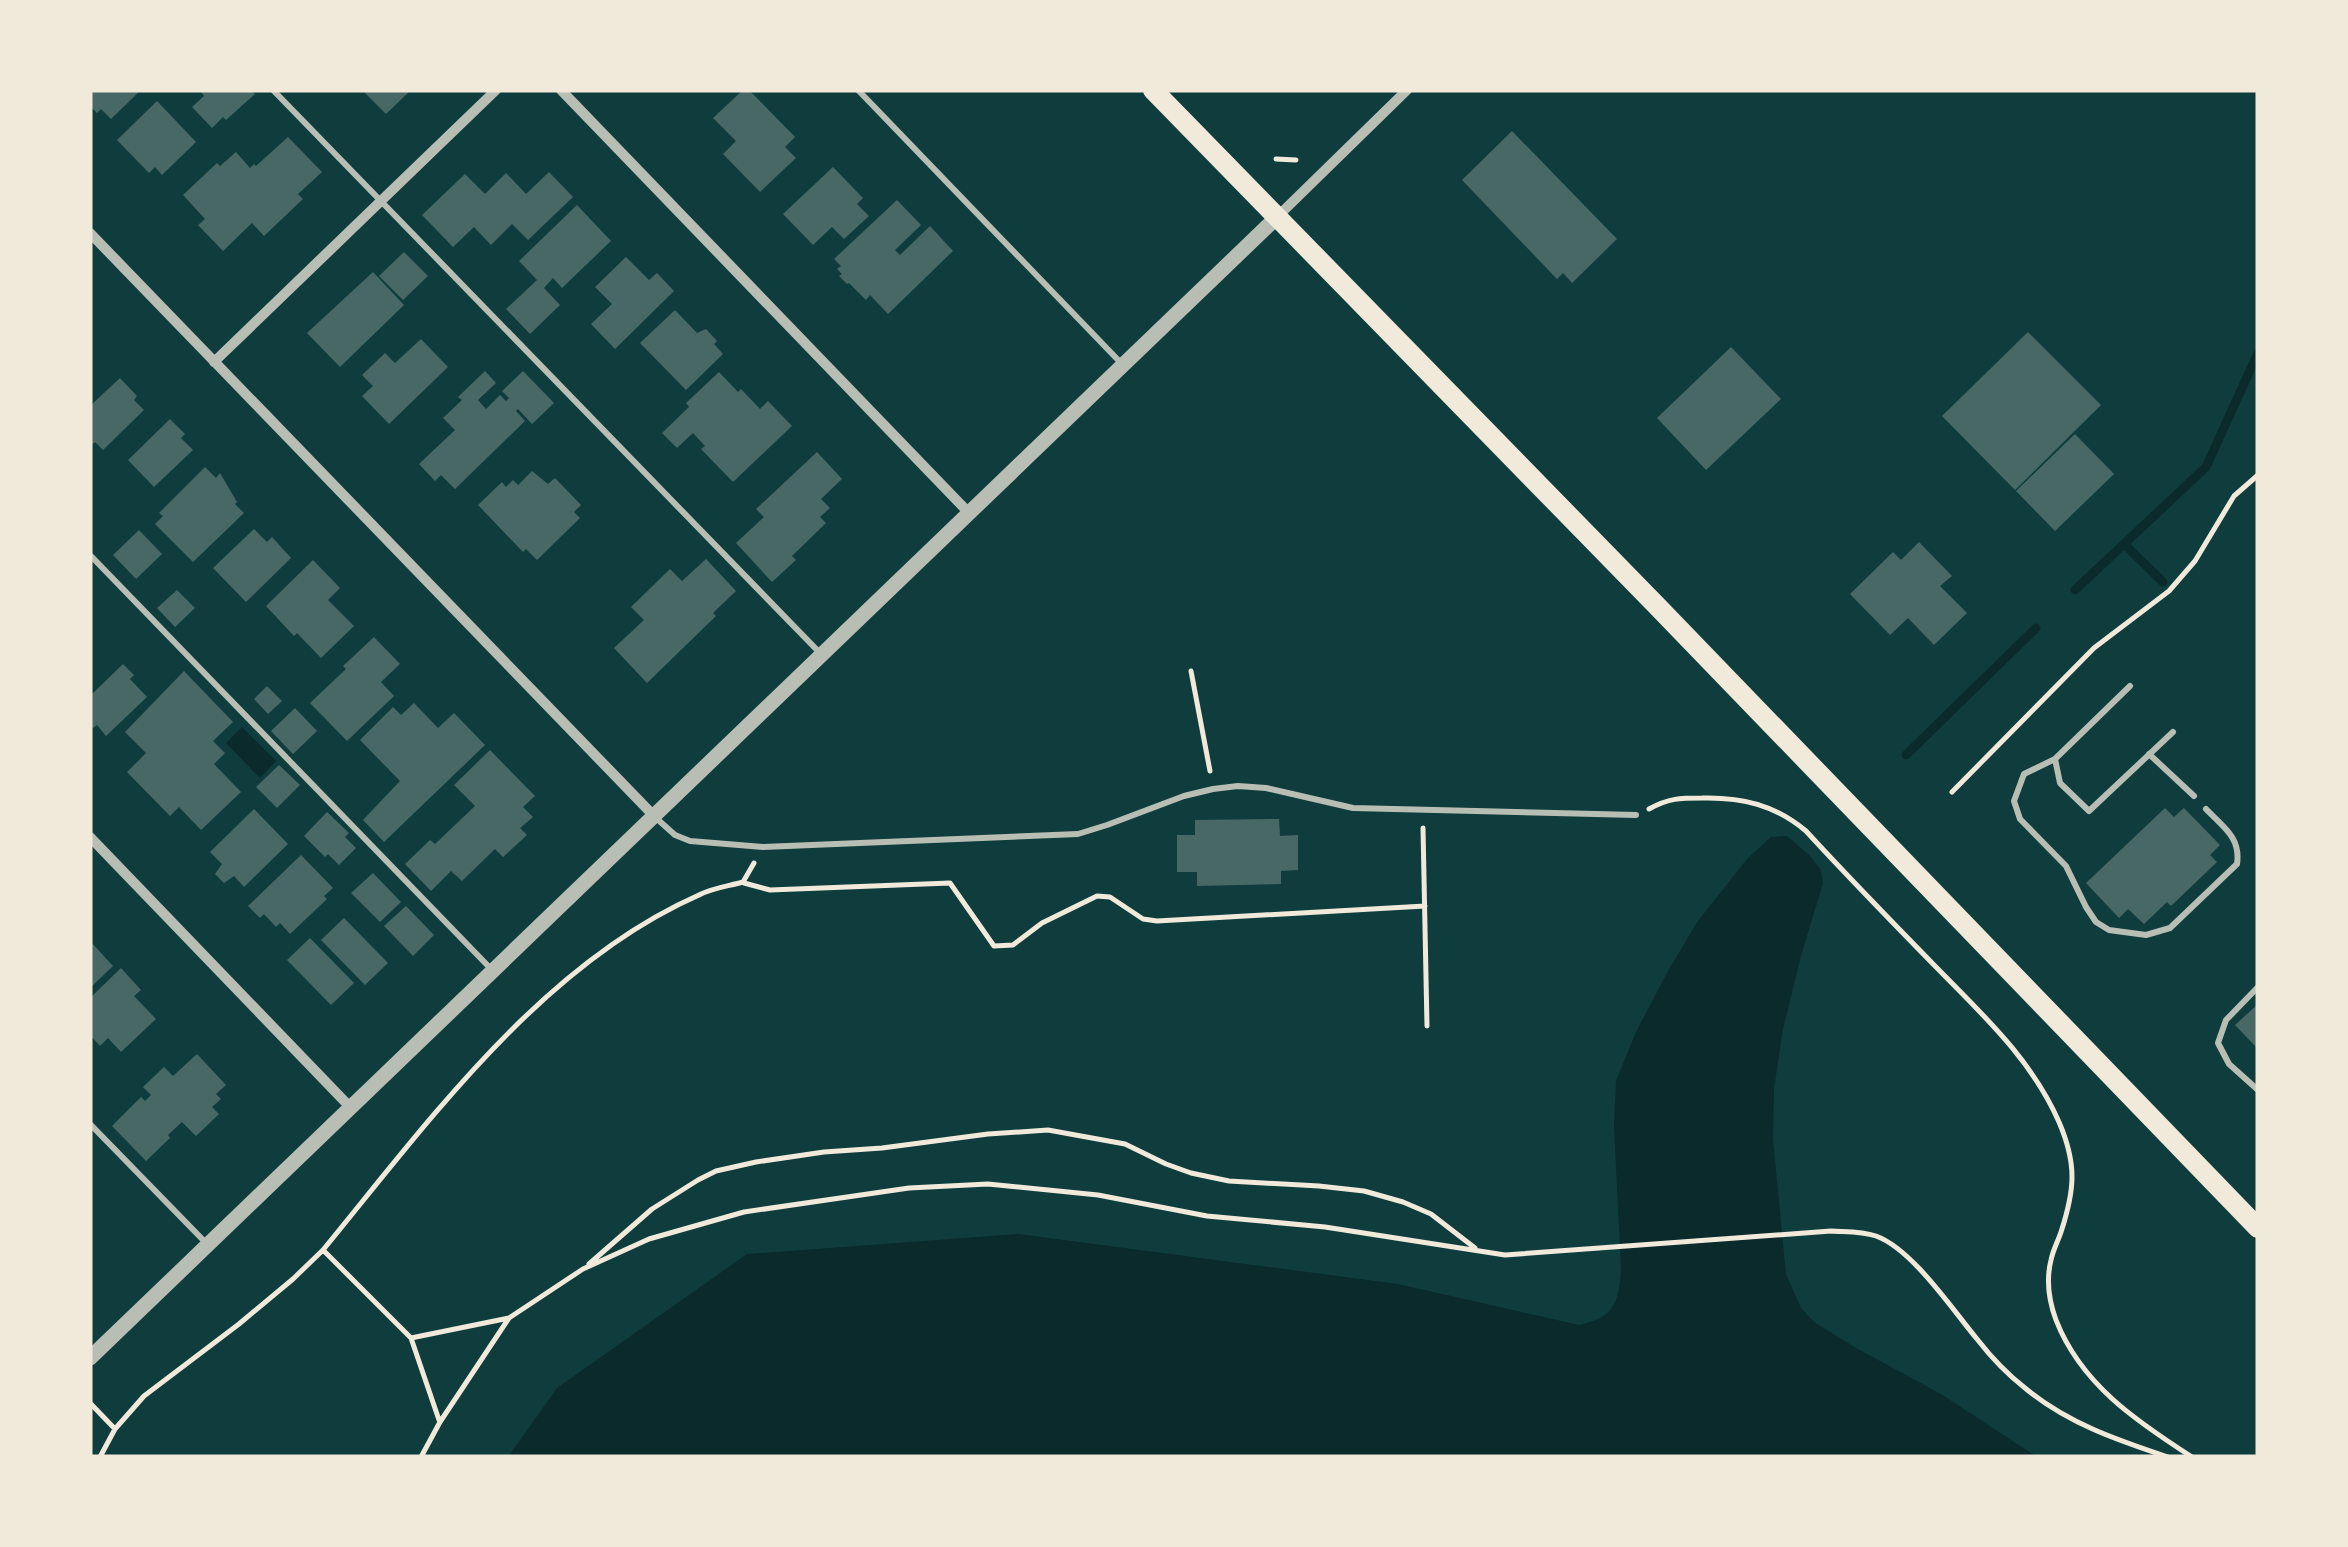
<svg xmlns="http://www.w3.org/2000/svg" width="2348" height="1547" font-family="Overpass,sans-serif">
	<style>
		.water { fill: #0a2a2b }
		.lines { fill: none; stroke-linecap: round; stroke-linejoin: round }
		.stream { stroke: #0a2a2b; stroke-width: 9 }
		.building { fill: #486865 }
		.path { stroke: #f1e9da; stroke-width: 5 }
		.service { stroke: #b8beb3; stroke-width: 6 }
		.minor { stroke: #b8beb3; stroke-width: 10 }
		.tertiary { stroke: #b8beb3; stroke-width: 15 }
		.primary { stroke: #f1e9da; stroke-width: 20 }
	</style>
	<rect width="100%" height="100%" fill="#0f3d3e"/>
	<path class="water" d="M 242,727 L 276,761 L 260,778 L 226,743 Z
		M 1787,836 L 1810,856 L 1821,870 L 1823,883 L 1801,956 L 1783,1029 L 1774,1089 L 1773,1139 L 1786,1274 L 1801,1308 L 1814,1322 L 1858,1349 L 1941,1394 L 2037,1457 L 508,1457 L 557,1388 L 747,1254 L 1019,1234 L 1398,1284 L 1579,1325 C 1614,1317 1619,1304 1621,1269 L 1614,1127 L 1616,1081 L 1636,1032 L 1669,969 L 1698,921 L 1747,859 L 1771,837 Z"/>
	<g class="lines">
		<path class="stream" d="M 2124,544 L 2163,582
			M 2075,590 L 2206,467 L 2258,353
			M 1906,755 L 2036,628"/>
	</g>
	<path class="building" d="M 90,90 L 141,90 L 111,119 L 101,109 L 97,113 L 90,106 Z
		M 203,90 L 251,90 L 255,94 L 226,120 L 223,117 L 212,128 L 192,107 L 204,96 L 201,92 Z
		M 362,90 L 411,90 L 386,114 Z
		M 743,90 L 749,90 L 795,137 L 785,147 L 796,158 L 760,192 L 723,154 L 736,141 L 713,118 Z
		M 157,101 L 196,142 L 162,175 L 155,167 L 149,173 L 117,140 Z
		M 1512,131 L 1617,239 L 1572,283 L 1563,273 L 1557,279 L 1462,180 Z
		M 288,137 L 322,172 L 298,194 L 303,199 L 264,236 L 252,223 L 223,251 L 198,225 L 205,219 L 183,195 L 217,163 L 220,166 L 236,152 L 250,168 L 254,164 L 256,166 Z
		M 833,167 L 863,198 L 857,204 L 869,216 L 844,239 L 832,227 L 813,245 L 783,214 Z
		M 549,172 L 573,197 L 528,240 L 512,224 L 491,245 L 474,227 L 453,247 L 422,215 L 465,174 L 485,194 L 506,173 L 526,194 Z
		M 897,200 L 921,225 L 895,250 L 900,255 L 930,226 L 953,251 L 888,314 L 870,295 L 866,300 L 849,283 L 847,284 L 839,276 L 842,274 L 837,269 L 841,266 L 834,259 Z
		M 577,205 L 611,241 L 562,288 L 553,278 L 544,288 L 560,305 L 530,334 L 506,309 L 537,280 L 519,261 Z
		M 404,252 L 428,276 L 403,300 L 379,276 Z
		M 626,257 L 649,280 L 657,273 L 674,291 L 615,349 L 591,324 L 612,304 L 595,287 Z
		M 373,272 L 404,305 L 340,367 L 307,333 Z
		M 675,310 L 697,333 L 706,329 L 717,341 L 714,344 L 723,354 L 686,390 L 640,343 Z
		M 2028,332 L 2101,405 L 2015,490 L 1942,416 Z
		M 421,339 L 448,367 L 389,424 L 362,396 L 373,386 L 362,375 L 385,353 L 395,363 Z
		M 1731,347 L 1781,399 L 1706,470 L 1657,418 Z
		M 485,371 L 496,383 L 478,400 L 486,409 L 500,395 L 506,401 L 509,398 L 502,391 L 523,371 L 554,403 L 532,424 L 518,409 L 516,411 L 525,421 L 455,489 L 441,475 L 435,481 L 419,464 L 455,430 L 443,418 L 462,400 L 458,397 Z
		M 719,372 L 738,392 L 741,389 L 760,409 L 768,401 L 792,426 L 733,482 L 701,449 L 705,446 L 693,433 L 677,448 L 662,433 L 689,407 L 686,403 Z
		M 120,378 L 137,396 L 134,400 L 144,410 L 103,450 L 95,442 L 90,446 L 90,406 Z
		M 170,419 L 185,434 L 181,438 L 193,450 L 154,487 L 128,460 Z
		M 2075,434 L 2114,474 L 2055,531 L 2016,491 Z
		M 817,452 L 842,479 L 821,499 L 830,508 L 820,517 L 826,523 L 792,556 L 796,560 L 772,582 L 736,543 L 764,517 L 756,509 Z
		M 205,467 L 216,478 L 220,473 L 237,502 L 235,504 L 244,513 L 193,562 L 155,524 L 163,516 L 159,513 Z
		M 532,471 L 548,484 L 555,478 L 581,505 L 574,512 L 580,518 L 537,560 L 526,549 L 523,552 L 478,505 L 502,482 L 506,487 L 513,480 L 518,485 Z
		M 254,529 L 267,542 L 272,537 L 291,558 L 246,602 L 213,568 Z
		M 139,530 L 162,554 L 136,579 L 113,555 Z
		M 1919,542 L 1952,576 L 1940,586 L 1967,613 L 1934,645 L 1908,618 L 1890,635 L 1850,594 L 1893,552 L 1901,560 Z
		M 706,559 L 736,591 L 713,613 L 716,616 L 647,683 L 614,648 L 644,620 L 631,607 L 670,569 L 682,581 Z
		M 313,560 L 340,588 L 328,600 L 354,626 L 321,658 L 297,633 L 294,636 L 266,606 Z
		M 177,590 L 195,608 L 175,627 L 157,608 Z
		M 374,637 L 400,664 L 381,682 L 394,696 L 347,741 L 310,703 L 346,669 L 343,666 Z
		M 123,664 L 134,675 L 130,679 L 147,697 L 106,736 L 97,725 L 93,728 L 90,725 L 90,696 Z
		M 184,671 L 233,722 L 213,741 L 225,753 L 214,764 L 241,792 L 201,830 L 179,807 L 170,816 L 127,772 L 146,753 L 125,732 Z
		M 267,686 L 282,701 L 268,714 L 254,699 Z
		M 414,703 L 438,728 L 454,713 L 485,745 L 384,842 L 363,820 L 400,781 L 360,740 L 393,707 L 401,715 Z
		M 295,708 L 317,731 L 293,754 L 271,731 Z
		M 490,750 L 535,796 L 523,807 L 533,817 L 520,828 L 527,835 L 503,857 L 495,849 L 462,881 L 451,871 L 431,891 L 405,864 L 430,840 L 435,844 L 475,806 L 454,785 Z
		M 279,765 L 300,785 L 277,808 L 256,787 Z
		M 2165,808 L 2174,817 L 2184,808 L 2220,845 L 2210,855 L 2217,862 L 2171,906 L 2167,902 L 2144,924 L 2128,909 L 2119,918 L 2086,883 Z
		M 254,809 L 288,844 L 244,887 L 234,876 L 224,883 L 215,874 L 222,864 L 210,852 Z
		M 327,812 L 349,833 L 345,837 L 356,848 L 339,865 L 328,854 L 325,857 L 304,836 Z
		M 1279,819 L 1280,836 L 1298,835 L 1298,870 L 1281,871 L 1281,884 L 1197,886 L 1197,872 L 1177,872 L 1177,835 L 1195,835 L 1195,820 Z
		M 301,855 L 333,888 L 324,896 L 327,899 L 290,934 L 280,923 L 276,927 L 264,914 L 260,918 L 248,906 Z
		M 373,873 L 401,902 L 380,922 L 351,893 Z
		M 406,906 L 434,935 L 413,956 L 384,926 Z
		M 344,918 L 388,963 L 365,985 L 321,940 Z
		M 310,938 L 354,983 L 331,1005 L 287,960 Z
		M 90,941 L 113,966 L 90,988 Z
		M 121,968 L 141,990 L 134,996 L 156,1019 L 121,1052 L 108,1038 L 100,1046 L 90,1035 L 92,1021 L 90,1019 L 90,998 Z
		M 2258,1004 L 2258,1049 L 2235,1025 Z
		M 197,1054 L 226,1085 L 216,1094 L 221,1099 L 212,1107 L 219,1114 L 196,1136 L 182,1122 L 168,1135 L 170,1138 L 146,1161 L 112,1126 L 141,1097 L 145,1101 L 151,1095 L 143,1087 L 164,1067 L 173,1076 Z"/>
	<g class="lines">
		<path class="path" d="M 1276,159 L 1296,160
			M 1191,671 L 1210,771
			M 1952,792 L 2094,648 L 2169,591 L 2195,561 L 2234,496 L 2258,475
			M 1649,809 C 1669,798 1680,798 1702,798 C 1742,797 1775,805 1806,831 C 1849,878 1893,923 1937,968 C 1983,1015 2032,1060 2059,1122 C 2077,1164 2075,1189 2061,1232 C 2058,1241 2053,1250 2051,1260 C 2046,1280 2049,1301 2056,1320 C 2081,1384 2136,1421 2192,1457
			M 1423,828 L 1427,1026
			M 744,883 L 770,890 L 950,883 L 994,946 L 1013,945 L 1042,923 L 1097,896 L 1110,897 L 1143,919 L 1157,921 L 1425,906
			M 323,1250 L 411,1338 L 509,1318
			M 589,1264 L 652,1209 L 698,1180 L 716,1171 L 756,1162 L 824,1152 L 882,1148 L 988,1134 L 1048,1130 L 1125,1144 L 1166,1164 L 1191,1173 L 1229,1181 L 1319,1186 L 1364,1191 L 1403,1202 L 1431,1214 L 1475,1248
			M 411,1338 L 439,1420
			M 90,1403 L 115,1429
			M 100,1457 L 115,1429 L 144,1396 L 239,1324 L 293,1279 L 323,1250 C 429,1121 542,964 699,895 C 712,888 729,886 743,882 L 754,863
			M 421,1457 L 440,1422 L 509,1318 L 583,1269 L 649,1239 L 744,1212 L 909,1188 L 988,1184 L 1098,1195 L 1207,1216 L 1325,1227 L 1505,1255 L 1831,1231 C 1846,1232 1861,1231 1876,1236 C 1912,1249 1952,1309 1977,1339 C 1991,1357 2007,1374 2025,1388 C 2067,1423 2117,1440 2168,1457"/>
		<path class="service" d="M 273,90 L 819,652
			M 858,90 L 1121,363
			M 90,555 L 493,971
			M 2130,686 L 2055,759 L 2024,774 L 2014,801 L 2020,819 L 2066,866 L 2086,907 L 2096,922 L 2109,930 L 2146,935 L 2170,928 L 2237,864 C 2241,837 2223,827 2206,809
			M 2149,754 L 2194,796
			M 2055,759 L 2060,783 L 2089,811 L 2173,732
			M 656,818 L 675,835 L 690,841 L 763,847 L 1078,834 L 1107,825 L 1184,796 L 1213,789 L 1238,786 L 1266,788 L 1353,808 L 1636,815
			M 2258,987 L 2226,1020 L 2218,1043 L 2229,1064 L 2258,1090
			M 90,1124 L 208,1245"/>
		<path class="minor" d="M 561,90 L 969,513
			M 1276,218 L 1407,90
			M 90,233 L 654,816
			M 214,362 L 496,90
			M 90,837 L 351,1108"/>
		<path class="tertiary" d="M 90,1358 L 1276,218"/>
		<path class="primary" d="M 1153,90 L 1658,607 L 2258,1228"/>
	</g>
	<rect width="2348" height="1547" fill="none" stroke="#f1e9da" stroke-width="185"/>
</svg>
